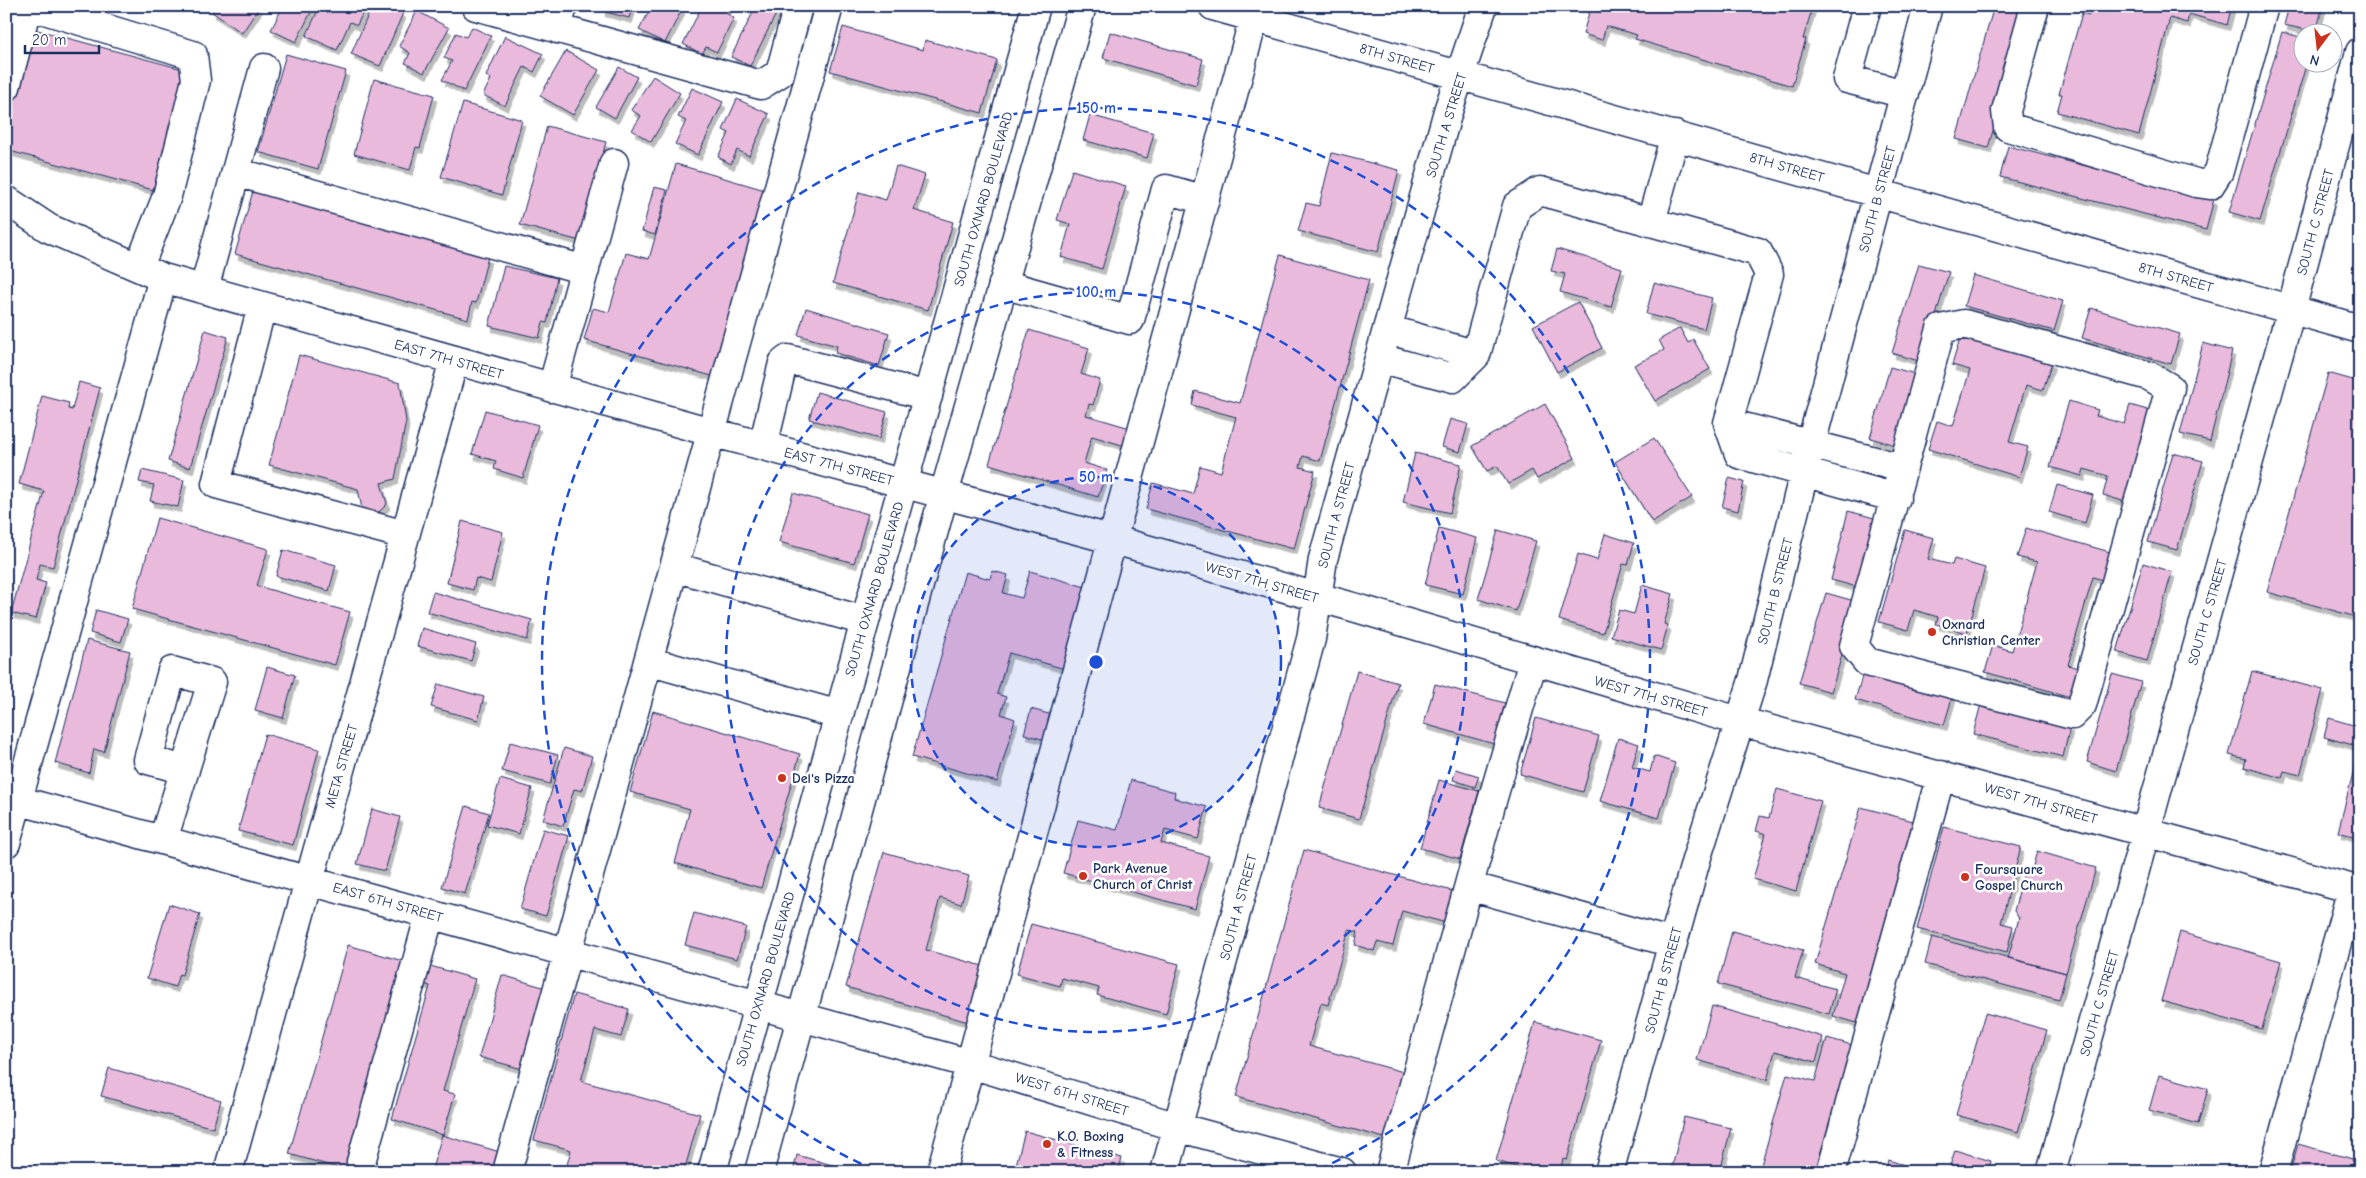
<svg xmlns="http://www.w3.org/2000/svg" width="2366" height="1178" font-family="'Comic Neue',sans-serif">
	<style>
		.building { fill: #e9badc; stroke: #1b2f5e; filter: url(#shadow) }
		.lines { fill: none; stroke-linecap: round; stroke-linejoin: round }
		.minor-casing { stroke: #1b2f5e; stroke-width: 31 }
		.major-casing { stroke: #1b2f5e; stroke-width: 31 }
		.minor { stroke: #fff; stroke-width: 28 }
		.major { stroke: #fff; stroke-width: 28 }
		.ring { fill: none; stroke: #1d4ed8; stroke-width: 2.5; stroke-dasharray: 9 6 }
		.poi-dot { fill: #c8321e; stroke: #fff; stroke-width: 2 }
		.labels { text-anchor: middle; stroke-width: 5; stroke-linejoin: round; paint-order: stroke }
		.street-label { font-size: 14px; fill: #1b2f5e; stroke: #fff }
		.poi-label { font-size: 14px; font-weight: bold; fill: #1b2f5e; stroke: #fff; text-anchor: start }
		.centre { fill: #1d4ed8; stroke: #fff; stroke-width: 2.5 }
		.ring-label { font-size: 15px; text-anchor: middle; font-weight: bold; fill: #1d4ed8; stroke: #fff; stroke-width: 5; stroke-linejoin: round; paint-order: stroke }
	</style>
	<defs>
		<filter id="shadow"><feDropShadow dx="3" dy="5.5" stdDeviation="0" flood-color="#0004"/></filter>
	</defs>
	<rect width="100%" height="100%" fill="#fff"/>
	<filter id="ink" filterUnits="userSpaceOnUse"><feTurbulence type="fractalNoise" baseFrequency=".02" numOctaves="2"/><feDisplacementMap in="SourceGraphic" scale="10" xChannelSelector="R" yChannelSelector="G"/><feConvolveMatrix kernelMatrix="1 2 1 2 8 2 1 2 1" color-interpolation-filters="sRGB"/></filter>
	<g filter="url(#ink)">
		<path class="building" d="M 216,6 L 260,6 L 242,33 L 212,12 Z
			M 283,6 L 314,6 L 296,42 L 271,30 Z
			M 320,6 L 366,6 L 357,25 L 350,22 L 337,50 L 306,36 Z
			M 372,6 L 388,6 L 403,13 L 380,66 L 351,54 Z
			M 603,6 L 633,6 L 629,18 L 602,11 Z
			M 652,6 L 677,6 L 682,9 L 665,43 L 639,30 Z
			M 702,6 L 729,6 L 726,13 L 734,18 L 717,52 L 706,47 L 702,54 L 683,44 Z
			M 756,6 L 766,6 L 777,12 L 750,66 L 731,57 Z
			M 1603,6 L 1813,6 L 1803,39 L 1806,39 L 1792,86 L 1635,39 L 1637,35 L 1606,26 L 1602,40 L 1583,34 L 1590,9 L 1601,12 Z
			M 1994,6 L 2029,6 L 1988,148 L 1956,139 Z
			M 2091,6 L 2232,6 L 2227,25 L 2189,14 L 2187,23 L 2170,18 L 2139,135 L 2057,112 L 2062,94 L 2059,94 L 2082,13 L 2089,15 Z
			M 2289,6 L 2323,6 L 2316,32 L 2284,25 Z
			M 417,11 L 449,28 L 424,73 L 405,63 L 410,53 L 399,46 Z
			M 472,27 L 491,36 L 464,91 L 442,80 L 452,61 L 444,58 L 456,33 L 466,37 Z
			M 843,27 L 923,50 L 925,40 L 997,60 L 982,113 L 830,71 Z
			M 34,29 L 186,70 L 153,190 L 6,150 L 6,131 Z
			M 1110,32 L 1203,59 L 1196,85 L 1103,58 Z
			M 2282,32 L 2304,38 L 2304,62 L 2307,62 L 2260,221 L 2229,212 Z
			M 505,36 L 543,54 L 534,72 L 524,67 L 505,106 L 483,95 L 491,79 L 486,76 Z
			M 566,51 L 599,70 L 573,115 L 540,96 Z
			M 286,54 L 346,71 L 318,169 L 258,152 Z
			M 619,67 L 637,77 L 615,118 L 596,107 Z
			M 653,76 L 680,93 L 651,142 L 632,130 L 641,116 L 631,110 Z
			M 374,79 L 434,95 L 420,148 L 416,147 L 410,170 L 354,154 Z
			M 692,88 L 723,102 L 698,155 L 675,144 L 686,121 L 678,117 Z
			M 737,99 L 769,114 L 749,156 L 737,150 L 731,164 L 718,157 L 729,133 L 723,130 Z
			M 463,103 L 522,120 L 502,195 L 441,177 Z
			M 1090,115 L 1154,133 L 1147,158 L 1083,140 Z
			M 547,126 L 606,142 L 580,241 L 520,225 Z
			M 2008,146 L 2214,199 L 2206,230 L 2000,177 Z
			M 1332,153 L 1399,170 L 1378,252 L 1298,231 L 1306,203 L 1319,206 Z
			M 676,164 L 772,192 L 719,378 L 584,340 L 593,308 L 609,312 L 626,253 L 649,259 Z
			M 896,166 L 925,175 L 914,210 L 953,222 L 928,310 L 833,283 L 859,192 L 886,200 Z
			M 1072,170 L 1126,186 L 1102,269 L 1061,257 L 1070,224 L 1057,220 Z
			M 654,187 L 667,190 L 655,235 L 642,231 Z
			M 253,191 L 488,257 L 476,303 L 472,302 L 468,319 L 235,254 Z
			M 1557,249 L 1622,268 L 1611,307 L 1560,292 L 1565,274 L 1551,271 Z
			M 1280,255 L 1369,280 L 1320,461 L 1303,456 L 1300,467 L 1315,471 L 1294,549 L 1146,509 L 1153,483 L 1193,494 L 1200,466 L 1221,472 L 1236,417 L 1192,405 L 1195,391 L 1240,403 Z
			M 1919,264 L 1949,272 L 1922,362 L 1892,353 Z
			M 504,266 L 557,278 L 547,323 L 543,322 L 539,338 L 489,326 Z
			M 1973,275 L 2063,301 L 2054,331 L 1964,306 Z
			M 1654,283 L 1712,298 L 1704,329 L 1646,314 Z
			M 1578,302 L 1602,348 L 1557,372 L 1533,326 Z
			M 806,308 L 889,333 L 879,366 L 835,353 L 837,346 L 798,335 Z
			M 2091,308 L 2180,334 L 2171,364 L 2082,338 Z
			M 1680,328 L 1688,343 L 1693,339 L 1710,369 L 1655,401 L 1634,365 L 1664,350 L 1659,340 Z
			M 205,330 L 228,337 L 190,468 L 168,461 Z
			M 1029,330 L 1089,348 L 1081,374 L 1100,380 L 1093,405 L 1089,404 L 1086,415 L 1130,428 L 1125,446 L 1092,436 L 1084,463 L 1107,470 L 1098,497 L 989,464 Z
			M 1961,335 L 2052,362 L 2043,390 L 2026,385 L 2009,442 L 2028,447 L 2019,477 L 1928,449 L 1937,421 L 1953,426 L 1970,370 L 1952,365 Z
			M 2203,343 L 2232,351 L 2210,441 L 2180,434 Z
			M 299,355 L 400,383 L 406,421 L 395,479 L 381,483 L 387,504 L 379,512 L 367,512 L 362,509 L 358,489 L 269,465 Z
			M 1890,367 L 1919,375 L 1899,446 L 1870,438 Z
			M 2328,373 L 2360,382 L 2360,618 L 2267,592 Z
			M 79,382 L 100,388 L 53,567 L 40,564 L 36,580 L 46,583 L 36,619 L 11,613 L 44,491 L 19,484 L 42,396 L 69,403 L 68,409 L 72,410 Z
			M 817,392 L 887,412 L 879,439 L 809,419 Z
			M 2069,401 L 2098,410 L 2096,416 L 2124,424 L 2130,405 L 2158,413 L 2132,504 L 2103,495 L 2108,476 L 2084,469 L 2082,476 L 2050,467 Z
			M 1545,404 L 1575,458 L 1537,479 L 1532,470 L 1508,484 L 1497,466 L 1487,471 L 1472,446 Z
			M 485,410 L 538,425 L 523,478 L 494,469 L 496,461 L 472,454 Z
			M 1450,419 L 1468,424 L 1460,452 L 1442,447 Z
			M 1654,438 L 1692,497 L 1652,522 L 1615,462 Z
			M 1415,453 L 1461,464 L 1450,513 L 1403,502 Z
			M 2173,453 L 2203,461 L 2177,550 L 2148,542 Z
			M 142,470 L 184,480 L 178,507 L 150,501 L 154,485 L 139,482 Z
			M 1729,478 L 1744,482 L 1738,511 L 1722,507 Z
			M 2057,485 L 2093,495 L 2085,523 L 2049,512 Z
			M 793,493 L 868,514 L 854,563 L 779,542 Z
			M 1848,511 L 1878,519 L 1861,588 L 1831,580 Z
			M 157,518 L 268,549 L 257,586 L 350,612 L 335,665 L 132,609 Z
			M 462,521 L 503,532 L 491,582 L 476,578 L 473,590 L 447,583 Z
			M 1439,528 L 1477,538 L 1463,594 L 1425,585 Z
			M 2026,528 L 2117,554 L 2109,582 L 2093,577 L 2068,665 L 2085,670 L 2077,699 L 1985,672 L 1993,645 L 2012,651 L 2037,562 L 2017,557 Z
			M 1498,530 L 1536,541 L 1516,611 L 1478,599 Z
			M 1905,530 L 1934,538 L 1928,559 L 1952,565 L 1954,559 L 1985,568 L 1967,633 L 1936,624 L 1938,617 L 1914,610 L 1908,630 L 1879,622 Z
			M 1605,534 L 1634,543 L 1628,565 L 1623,564 L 1603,633 L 1559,620 L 1578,554 L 1597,560 Z
			M 283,550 L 336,565 L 329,591 L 276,576 Z
			M 2143,563 L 2172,572 L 2147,661 L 2117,652 Z
			M 992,571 L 1008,575 L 1003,593 L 1022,598 L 1030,571 L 1096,590 L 1072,671 L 1009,653 L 997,694 L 1006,697 L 1001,714 L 1015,719 L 997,782 L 912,757 L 965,572 L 990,579 Z
			M 1642,585 L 1673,594 L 1664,624 L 1668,625 L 1661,650 L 1611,636 L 1619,610 L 1634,614 Z
			M 433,592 L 532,620 L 527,640 L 427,612 Z
			M 1826,593 L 1858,602 L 1831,692 L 1799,683 Z
			M 96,610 L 128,619 L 121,642 L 90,633 Z
			M 422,628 L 476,644 L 471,661 L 417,646 Z
			M 87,640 L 130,651 L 104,752 L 94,749 L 89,773 L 55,763 Z
			M 267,667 L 295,675 L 283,718 L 255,710 Z
			M 1864,670 L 1953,695 L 1944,725 L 1855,700 Z
			M 1357,671 L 1398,683 L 1359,819 L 1319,808 Z
			M 2252,671 L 2323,690 L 2300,775 L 2284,771 L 2282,778 L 2244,767 L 2246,759 L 2229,755 Z
			M 2112,674 L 2141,682 L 2116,771 L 2087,762 Z
			M 438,684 L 484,697 L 478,720 L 431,707 Z
			M 1435,684 L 1505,703 L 1494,744 L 1424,724 Z
			M 1981,704 L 2070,727 L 2063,757 L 1973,734 Z
			M 1031,709 L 1059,717 L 1052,742 L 1024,734 Z
			M 653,711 L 800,754 L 761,888 L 675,863 L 690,809 L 630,792 Z
			M 1536,718 L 1599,736 L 1583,792 L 1520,774 Z
			M 2329,718 L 2360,727 L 2360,747 L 2324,737 Z
			M 265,734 L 319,749 L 293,845 L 238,831 Z
			M 1618,738 L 1639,744 L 1632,767 L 1650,772 L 1654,756 L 1675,763 L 1659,818 L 1600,801 Z
			M 510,742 L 558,755 L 550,784 L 502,771 Z
			M 564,748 L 592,756 L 582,791 L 574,789 L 563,826 L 543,820 Z
			M 2356,761 L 2360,762 L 2360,838 L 2338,832 Z
			M 1456,769 L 1479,776 L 1475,787 L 1453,780 Z
			M 500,779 L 532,788 L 519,834 L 487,825 Z
			M 1131,780 L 1175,792 L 1174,798 L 1207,807 L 1198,839 L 1165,830 L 1161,843 L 1209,856 L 1195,909 L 1063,873 L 1078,820 L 1117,830 Z
			M 1439,780 L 1479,791 L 1460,859 L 1420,848 Z
			M 1777,789 L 1821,801 L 1796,891 L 1753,879 L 1766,834 L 1756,831 L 1760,816 L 1769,818 Z
			M 466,806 L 489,813 L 465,894 L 442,887 Z
			M 1861,807 L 1913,821 L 1857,1023 L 1833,1016 L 1845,973 L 1815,964 Z
			M 372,809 L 400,817 L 385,871 L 357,864 Z
			M 1944,827 L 2021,847 L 2001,923 L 2013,926 L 2007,952 L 1917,929 Z
			M 543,829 L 569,836 L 546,916 L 520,909 Z
			M 1304,850 L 1459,893 L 1450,924 L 1402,911 L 1393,946 L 1377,942 L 1374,951 L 1355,945 L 1358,932 L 1349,930 L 1328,1005 L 1321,1003 L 1309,1046 L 1407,1073 L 1388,1139 L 1236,1097 Z
			M 2037,851 L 2096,868 L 2066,973 L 2008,958 L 2019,918 L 2014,911 L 2023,876 L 2031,873 Z
			M 884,852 L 969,876 L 961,904 L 940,898 L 926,950 L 990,968 L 975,1024 L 846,987 Z
			M 169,904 L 200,914 L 182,975 L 179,974 L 175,987 L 147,978 Z
			M 694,913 L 746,927 L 737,959 L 685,945 Z
			M 1031,924 L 1179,964 L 1166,1014 L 1097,995 L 1099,988 L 1062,978 L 1060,986 L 1017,974 Z
			M 1732,931 L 1803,950 L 1795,978 L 1836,989 L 1829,1014 L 1718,984 Z
			M 2180,932 L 2281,961 L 2262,1029 L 2161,1001 Z
			M 1932,937 L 2066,973 L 2059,1000 L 1925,964 Z
			M 348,945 L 406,962 L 402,984 L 349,1171 L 289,1154 Z
			M 427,965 L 475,979 L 443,1091 L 455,1094 L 443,1135 L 392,1119 L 430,986 L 421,983 Z
			M 502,975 L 556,991 L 533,1072 L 479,1057 Z
			M 574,994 L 629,1009 L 621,1037 L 595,1030 L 581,1081 L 700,1114 L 684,1172 L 565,1172 L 571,1150 L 534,1140 Z
			M 1712,1006 L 1823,1037 L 1816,1062 L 1775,1051 L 1767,1080 L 1697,1060 Z
			M 1985,1013 L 2047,1030 L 2018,1132 L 1956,1115 Z
			M 1535,1022 L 1601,1040 L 1567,1160 L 1563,1159 L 1560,1172 L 1534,1172 L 1496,1161 Z
			M 1827,1038 L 1852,1045 L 1815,1172 L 1759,1172 L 1787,1074 L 1815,1081 Z
			M 109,1068 L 221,1100 L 213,1128 L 101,1096 Z
			M 2159,1075 L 2208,1089 L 2198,1124 L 2149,1110 Z
			M 1684,1117 L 1731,1128 L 1720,1172 L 1671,1172 Z
			M 1025,1131 L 1122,1158 L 1118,1172 L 1014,1172 Z
			M 442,1135 L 500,1152 L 494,1172 L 431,1172 Z
			M 2298,1144 L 2360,1161 L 2360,1172 L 2290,1172 Z
			M 1955,1150 L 1991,1161 L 1988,1172 L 1948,1172 Z
			M 797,1155 L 857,1172 L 793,1172 Z
			M 1888,1160 L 1928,1172 L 1885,1172 Z"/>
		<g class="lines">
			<defs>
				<path id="minor" d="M 476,6 L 761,85 L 780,73 L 798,6
					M 1213,6 L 2360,329
					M 1867,6 L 1847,79 L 1905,94
					M 2035,6 L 2006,111 L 2008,127 L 2196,183 L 2210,185 L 2219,171 L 2264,6
					M 557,29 L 563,6
					M 6,87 L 25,15 L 38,8 L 193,55 L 196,80 L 167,196 L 139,267
					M 236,172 L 585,270
					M 6,200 L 48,228 L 163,278 L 711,432 L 1114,540 L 1353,607 L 1739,721 L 2360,891
					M 1651,222 L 1675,135
					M 1003,284 L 1130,320 L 1166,189 L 1205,200
					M 204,289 L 264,68
					M 262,306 L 216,484 L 405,535
					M 1964,324 L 2149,376 L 2170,388 L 2082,705 L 2072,715 L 1867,662 L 1854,646 L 1941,329 Z
					M 1387,329 L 1476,355
					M 1379,358 L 1453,378 L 1476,355 L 1517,206 L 1540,191 L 1758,252 L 1769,274 L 1728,423 L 1739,454 L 1896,498
					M 552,388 L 614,163
					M 1728,423 L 1902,468
					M 763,446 L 783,363 L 788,359 L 928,396
					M 674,567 L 865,621
					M 648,661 L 839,715
					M 17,800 L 971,1064 L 1177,1127 L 1342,1172
					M 163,840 L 212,682 L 172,671 L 148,760 L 185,770
					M 6,843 L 163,278
					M 1469,886 L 1673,943
					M 361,1162 L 430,914
					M 228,1172 L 454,360
					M 507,1172 L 829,6
					M 941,1172 L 1257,6
					M 1165,1172 L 1311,639 L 1323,559 L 1448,111 L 1483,6
					M 1390,1172 L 1492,801 L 1533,661
					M 1609,1172 L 1696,860 L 1753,680 L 1811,444 L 1928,6
					M 1831,1172 L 1941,775
					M 2051,1172 L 2291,310 L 2360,52
					M 2273,1172 L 2352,889"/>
				<path id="major" d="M 712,1172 L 1036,6
					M 759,1172 L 944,494 L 1082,6"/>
			</defs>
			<use href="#minor" class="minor-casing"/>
			<use href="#major" class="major-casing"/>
			<use href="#minor" class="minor"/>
			<use href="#major" class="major"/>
		</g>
	</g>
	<circle cx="1096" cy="662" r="185" fill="#1d4ed8" fill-opacity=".12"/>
	<g class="ring">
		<circle cx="1096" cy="662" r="185"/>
		<circle cx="1096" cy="662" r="370"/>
		<path d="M875 1170A554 554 0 1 1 1317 1170"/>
	</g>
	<g class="poi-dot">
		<circle cx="1932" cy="632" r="5"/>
		<circle cx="782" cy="778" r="5"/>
		<circle cx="1083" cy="876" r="5"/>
		<circle cx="1965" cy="877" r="5"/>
		<circle cx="1047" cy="1144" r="5"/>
	</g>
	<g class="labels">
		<g class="street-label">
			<text transform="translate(1397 58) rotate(16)" y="5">8TH STREET</text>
			<text transform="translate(1446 125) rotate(-73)" y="5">SOUTH A STREET</text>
			<text transform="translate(1787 167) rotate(16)" y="5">8TH STREET</text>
			<text transform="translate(983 199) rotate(-74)" y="5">SOUTH OXNARD BOULEVARD</text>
			<text transform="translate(1877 199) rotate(-75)" y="5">SOUTH B STREET</text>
			<text transform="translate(2315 222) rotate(-75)" y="5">SOUTH C STREET</text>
			<text transform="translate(2176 277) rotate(16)" y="5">8TH STREET</text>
			<text transform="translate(449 359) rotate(16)" y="5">EAST 7TH STREET</text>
			<text transform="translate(839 466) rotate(15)" y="5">EAST 7TH STREET</text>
			<text transform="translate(1336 515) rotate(-75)" y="5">SOUTH A STREET</text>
			<text transform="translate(1262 582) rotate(16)" y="5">WEST 7TH STREET</text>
			<text transform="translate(874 589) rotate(-74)" y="5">SOUTH OXNARD BOULEVARD</text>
			<text transform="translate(1775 591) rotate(-76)" y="5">SOUTH B STREET</text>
			<text transform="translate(2207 612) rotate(-74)" y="5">SOUTH C STREET</text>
			<text transform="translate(1651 696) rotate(16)" y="5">WEST 7TH STREET</text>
			<text transform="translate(341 766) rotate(-74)" y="5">META STREET</text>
			<text transform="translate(2041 803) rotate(16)" y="5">WEST 7TH STREET</text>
			<text transform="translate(388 902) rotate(16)" y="5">EAST 6TH STREET</text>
			<text transform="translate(1238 907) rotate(-75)" y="5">SOUTH A STREET</text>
			<text transform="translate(765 979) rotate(-74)" y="5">SOUTH OXNARD BOULEVARD</text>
			<text transform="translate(1663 980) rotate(-75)" y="5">SOUTH B STREET</text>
			<text transform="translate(2099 1003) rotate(-74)" y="5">SOUTH C STREET</text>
			<text transform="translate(1072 1094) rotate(17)" y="5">WEST 6TH STREET</text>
		</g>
		<g class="poi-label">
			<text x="1942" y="629">Oxnard<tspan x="1942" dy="16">Christian Center</tspan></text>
			<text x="792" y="783">Del's Pizza</text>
			<text x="1093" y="873">Park Avenue<tspan x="1093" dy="16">Church of Christ</tspan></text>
			<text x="1975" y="874">Foursquare<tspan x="1975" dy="16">Gospel Church</tspan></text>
			<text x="1057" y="1141">K.O. Boxing<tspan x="1057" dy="16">&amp; Fitness</tspan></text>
		</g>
	</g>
	<circle cx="1096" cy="662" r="8" class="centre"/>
	<g class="ring-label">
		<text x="1096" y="113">150 m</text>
		<text x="1096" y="297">100 m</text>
		<text x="1096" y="482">50 m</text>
	</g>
	<rect width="2366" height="1178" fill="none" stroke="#fff" stroke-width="25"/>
	<rect x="12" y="12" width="2341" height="1153" fill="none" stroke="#1b2f5e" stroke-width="2" filter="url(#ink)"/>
	<g transform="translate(2318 48) rotate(195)"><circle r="24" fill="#ffffff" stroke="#a4acbf"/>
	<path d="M0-4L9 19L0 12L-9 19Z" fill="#c8321e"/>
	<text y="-8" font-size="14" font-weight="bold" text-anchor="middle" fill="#1b2f5e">N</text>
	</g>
	<path d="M25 45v8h74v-8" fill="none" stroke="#1b2f5e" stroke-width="2.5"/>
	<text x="32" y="45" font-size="15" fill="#1b2f5e" stroke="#ffffff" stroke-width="4" paint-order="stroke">20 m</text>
</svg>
